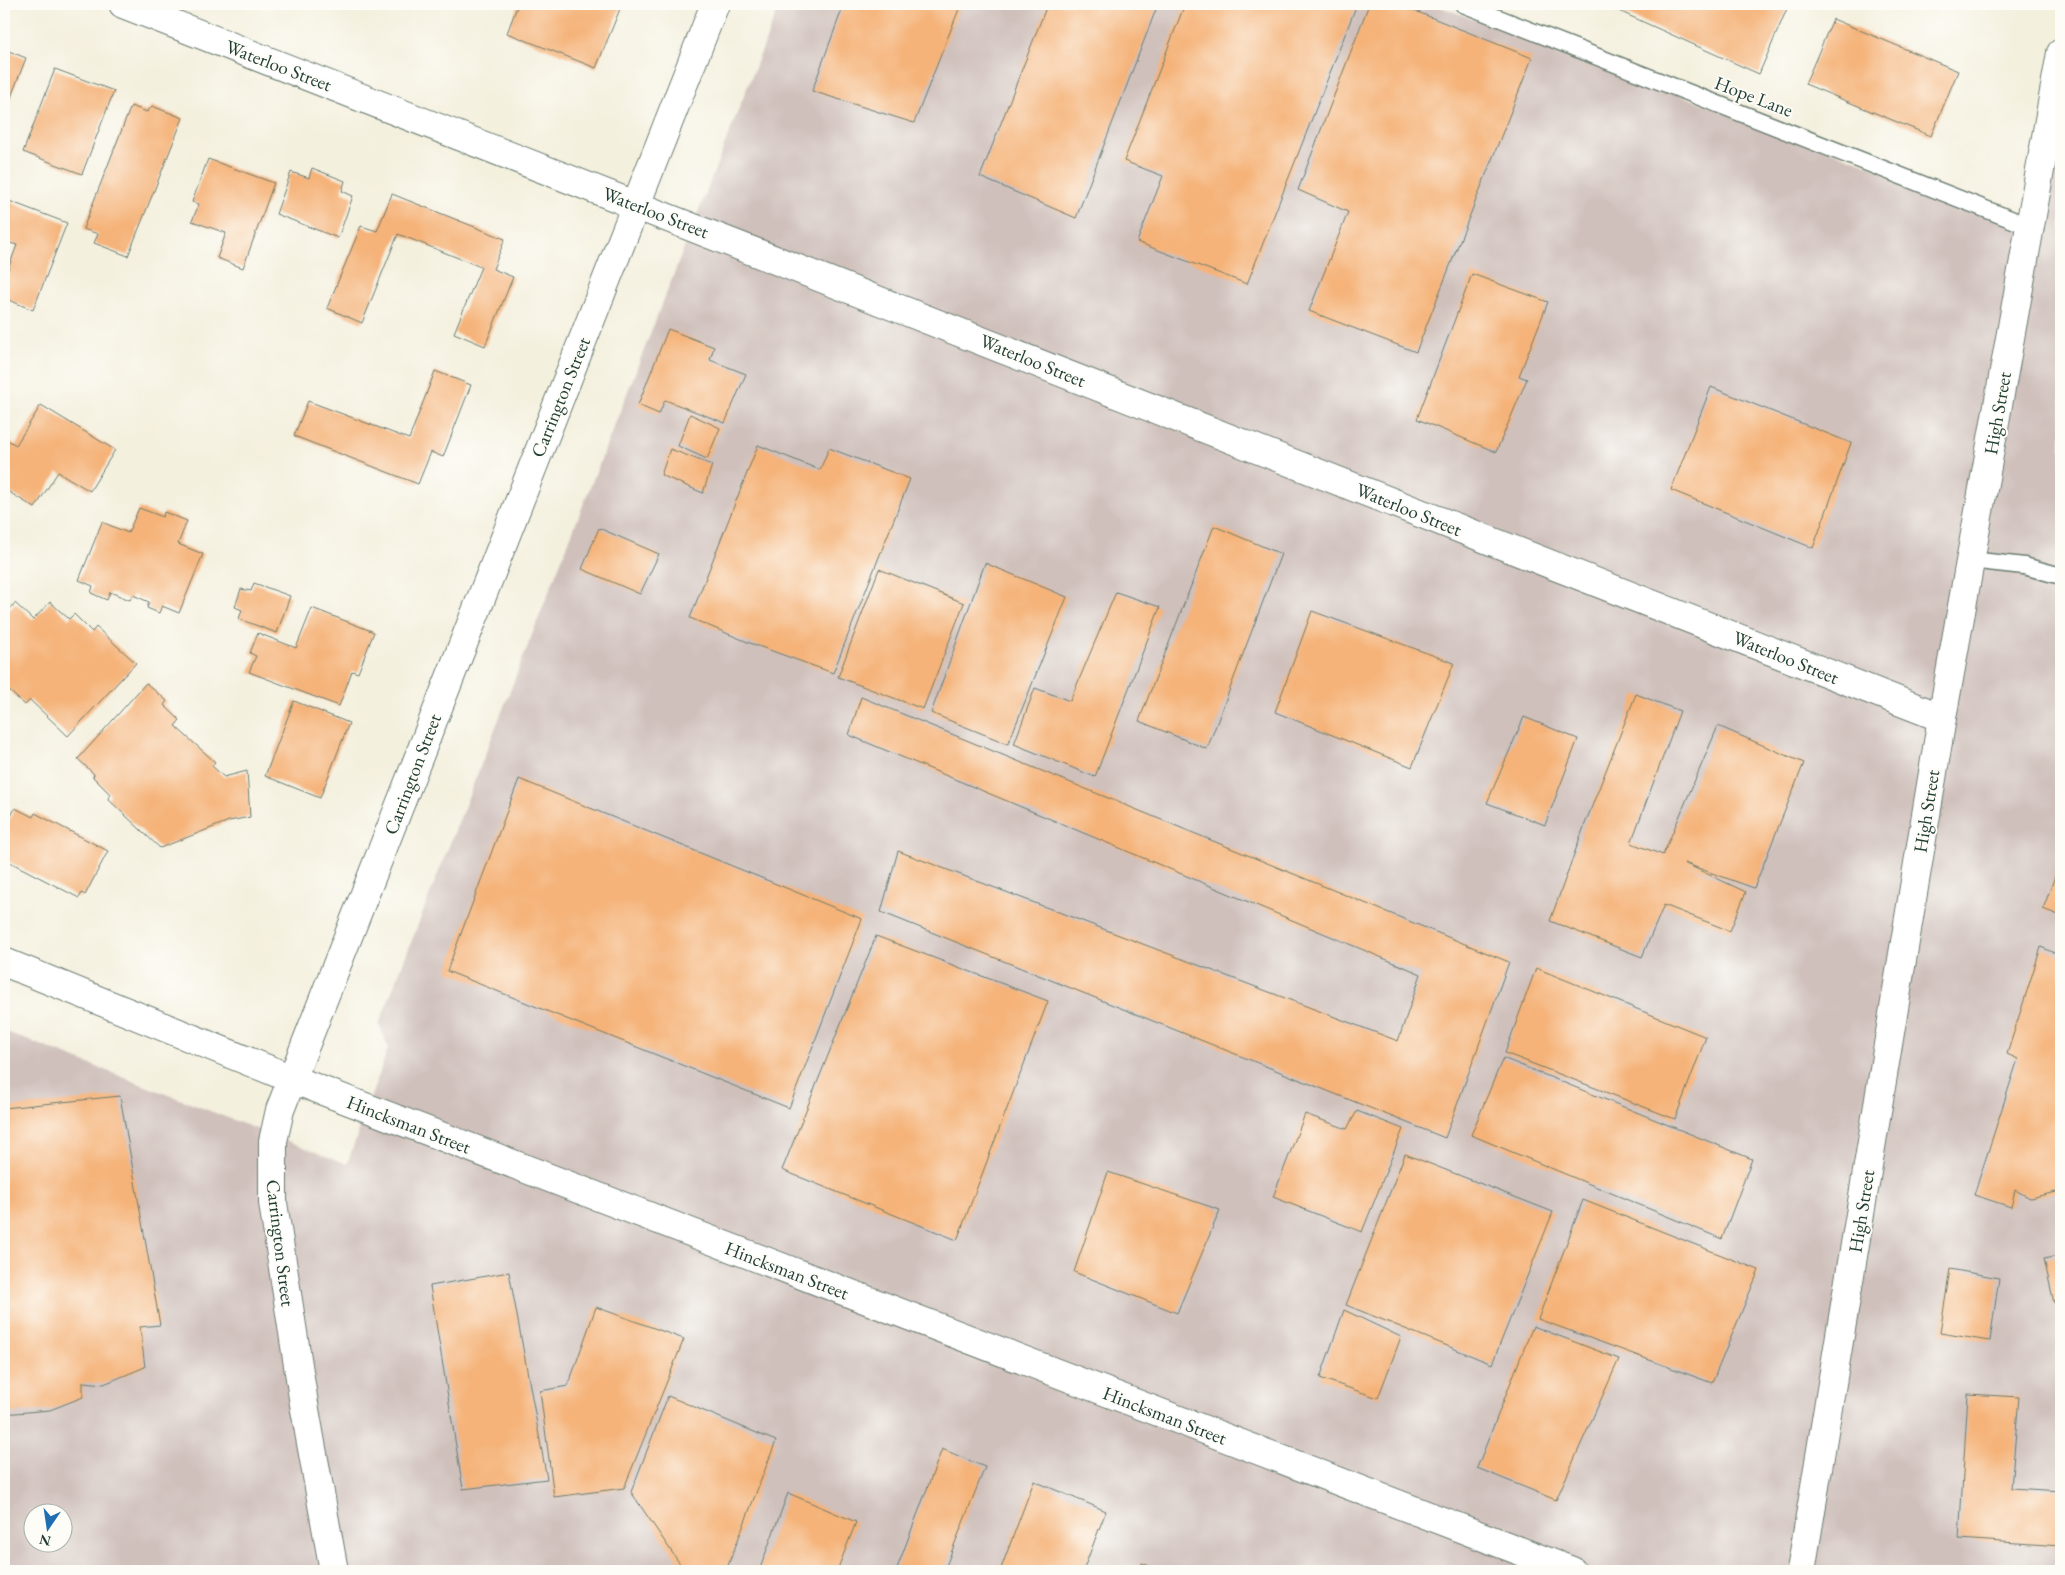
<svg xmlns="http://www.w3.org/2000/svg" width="2065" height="1575" font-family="'EB Garamond',serif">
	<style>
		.industrial { fill: #cfc0bb; fill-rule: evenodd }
		.building { fill: #f5b379 }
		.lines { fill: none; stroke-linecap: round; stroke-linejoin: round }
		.service-casing { stroke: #6a7c70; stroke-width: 19 }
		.minor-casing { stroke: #6a7c70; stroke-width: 30 }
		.service { stroke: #fff; stroke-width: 16 }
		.minor { stroke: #fff; stroke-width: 28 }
		.labels { text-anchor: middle; stroke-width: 4; stroke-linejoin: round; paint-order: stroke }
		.street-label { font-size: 19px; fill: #1f3d34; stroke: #fdfcf7 }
	</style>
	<rect width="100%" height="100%" fill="#fdfcf7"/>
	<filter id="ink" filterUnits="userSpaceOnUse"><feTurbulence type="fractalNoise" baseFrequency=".02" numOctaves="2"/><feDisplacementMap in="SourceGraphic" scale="10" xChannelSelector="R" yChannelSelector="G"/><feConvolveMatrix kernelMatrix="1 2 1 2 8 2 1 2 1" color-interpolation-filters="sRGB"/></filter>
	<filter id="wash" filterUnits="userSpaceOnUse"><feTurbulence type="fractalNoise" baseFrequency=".0096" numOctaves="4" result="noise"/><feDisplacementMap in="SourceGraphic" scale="20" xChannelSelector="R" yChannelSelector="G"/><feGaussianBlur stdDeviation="1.12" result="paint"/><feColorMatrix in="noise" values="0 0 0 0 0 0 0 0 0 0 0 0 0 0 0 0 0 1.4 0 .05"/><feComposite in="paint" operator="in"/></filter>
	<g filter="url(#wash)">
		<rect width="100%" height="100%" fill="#f4f0de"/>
		<path class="industrial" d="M 780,4 L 1433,4 L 1984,207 L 2031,226 L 2061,39 L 2061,1571 L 4,1571 L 4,1031 L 347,1164 L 388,1048 L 379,1024 ZM 32,1512 L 62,1512 L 62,1542 L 32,1542 Z"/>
		<g id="blocks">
			<path class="building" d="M 518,4 L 622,4 L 596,68 L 507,33 Z
				M 844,4 L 961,4 L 914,123 L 812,91 Z
				M 1043,4 L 1158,4 L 1076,218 L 980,177 L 1047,5 Z
				M 1185,4 L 1357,4 L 1247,284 L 1137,242 L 1163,176 L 1124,161 Z
				M 1369,4 L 1398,4 L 1532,58 L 1416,352 L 1309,311 L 1348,212 L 1298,190 Z
				M 1612,4 L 1789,4 L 1759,74 L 1610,7 Z
				M 1833,19 L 1958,71 L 1931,136 L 1805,84 Z
				M 4,49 L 26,58 L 4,115 Z
				M 55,69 L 114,91 L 82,174 L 23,152 Z
				M 131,106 L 147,112 L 152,106 L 183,118 L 128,256 L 94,243 L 98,234 L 83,229 Z
				M 208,159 L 274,183 L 243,268 L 217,258 L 226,233 L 192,221 L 199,204 L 192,202 Z
				M 312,168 L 345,181 L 342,191 L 353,196 L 338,238 L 276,214 L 291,172 L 309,178 Z
				M 392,194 L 505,239 L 493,269 L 513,277 L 485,346 L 454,333 L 481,267 L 398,234 L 362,323 L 327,308 L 361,226 L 377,231 Z
				M 4,199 L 67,223 L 33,310 L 4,298 L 4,280 L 17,245 L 10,243 L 4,257 Z
				M 1472,274 L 1548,302 L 1519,376 L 1527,379 L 1496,452 L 1417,419 Z
				M 668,329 L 714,347 L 710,360 L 746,374 L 725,423 L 665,400 L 659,414 L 638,405 Z
				M 435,371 L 471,385 L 443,457 L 431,452 L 418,484 L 294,436 L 308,401 L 409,439 Z
				M 1711,387 L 1851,443 L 1813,548 L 1671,490 Z
				M 41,405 L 115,450 L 90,491 L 58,472 L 35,508 L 4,489 L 4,438 L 16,445 Z
				M 690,414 L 720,428 L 707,459 L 678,446 Z
				M 758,445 L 820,470 L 829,448 L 910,479 L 833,673 L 750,643 L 690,618 Z
				M 670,449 L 712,465 L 703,493 L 661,475 Z
				M 139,508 L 163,517 L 164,512 L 187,521 L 178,544 L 203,554 L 179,613 L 162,606 L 159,613 L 147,608 L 149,602 L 133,595 L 130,600 L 110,592 L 107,600 L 91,593 L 93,586 L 79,580 L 102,522 L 128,533 Z
				M 1214,526 L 1281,554 L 1207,749 L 1139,721 Z
				M 599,528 L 659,554 L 640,594 L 582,569 Z
				M 985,563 L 1067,597 L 1008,744 L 931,713 Z
				M 879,569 L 964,603 L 923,709 L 838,677 Z
				M 254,583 L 290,596 L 277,633 L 239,619 L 242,610 L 235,607 L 241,589 L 251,591 Z
				M 1116,592 L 1160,607 L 1095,777 L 1014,744 L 1035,688 L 1070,701 Z
				M 50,602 L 69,619 L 74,614 L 92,632 L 96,627 L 136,663 L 68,736 L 30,700 L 25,705 L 6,688 L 4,690 L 4,616 L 15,603 L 33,620 Z
				M 312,608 L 374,632 L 358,673 L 352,671 L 339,706 L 249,672 L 256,656 L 250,653 L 258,633 L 296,648 Z
				M 1312,611 L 1454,663 L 1412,767 L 1275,712 Z
				M 146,683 L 167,701 L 164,705 L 180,720 L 175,726 L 215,762 L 212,766 L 224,777 L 247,771 L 250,817 L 229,821 L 160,848 L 108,799 L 110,794 L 93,777 L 94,774 L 78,759 Z
				M 1636,694 L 1680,711 L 1631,843 L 1663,855 L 1718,726 L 1804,763 L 1754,888 L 1684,863 L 1746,892 L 1730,931 L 1664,905 L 1642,957 L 1550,921 L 1585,824 Z
				M 861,697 L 1509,962 L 1445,1138 L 881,912 L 898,851 L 1398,1041 L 1421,974 L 849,735 Z
				M 294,701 L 349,723 L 320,798 L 265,776 Z
				M 1524,717 L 1578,739 L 1545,825 L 1487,803 Z
				M 519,779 L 862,919 L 789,1108 L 447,971 Z
				M 15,808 L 33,817 L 35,813 L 108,851 L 85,895 L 82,893 L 79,898 L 4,859 L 4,831 Z
				M 2061,860 L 2061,916 L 2043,909 Z
				M 876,936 L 1048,1001 L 957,1240 L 782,1170 Z
				M 2041,947 L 2061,956 L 2061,1191 L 2030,1198 L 2015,1190 L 2011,1207 L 1974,1195 L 2018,1059 L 2007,1054 Z
				M 1536,968 L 1706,1037 L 1675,1119 L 1505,1053 Z
				M 1503,1058 L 1752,1159 L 1722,1239 L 1471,1135 Z
				M 120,1096 L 160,1325 L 140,1327 L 145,1367 L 104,1384 L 83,1382 L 83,1397 L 50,1410 L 4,1414 L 4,1108 Z
				M 1357,1111 L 1403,1129 L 1362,1232 L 1273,1197 L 1305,1114 L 1347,1129 Z
				M 1405,1154 L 1553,1212 L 1492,1364 L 1346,1305 Z
				M 1108,1172 L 1220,1210 L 1177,1313 L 1074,1272 Z
				M 1583,1200 L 1759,1270 L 1712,1383 L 1538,1319 Z
				M 2061,1255 L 2061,1301 L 2054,1303 L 2044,1259 Z
				M 1950,1269 L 1999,1278 L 1990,1341 L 1940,1333 Z
				M 509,1272 L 547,1479 L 463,1489 L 430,1286 Z
				M 596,1307 L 684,1339 L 624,1488 L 554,1497 L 540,1391 L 568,1386 Z
				M 1344,1310 L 1401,1337 L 1378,1398 L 1320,1378 Z
				M 1533,1326 L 1619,1359 L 1556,1500 L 1477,1468 Z
				M 1968,1394 L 2019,1397 L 2011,1488 L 2061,1491 L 2061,1546 L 1959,1539 Z
				M 668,1396 L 776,1441 L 726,1571 L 703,1571 L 680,1564 L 631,1492 Z
				M 942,1449 L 985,1467 L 944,1571 L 896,1571 Z
				M 1034,1481 L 1106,1511 L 1083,1571 L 1000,1571 Z
				M 788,1493 L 856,1522 L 837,1571 L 759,1571 Z
				M 1142,1563 L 1162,1571 L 1139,1571 Z"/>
		</g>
	</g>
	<g filter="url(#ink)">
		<use href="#blocks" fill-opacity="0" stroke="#6a7c70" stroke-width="1"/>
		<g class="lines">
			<defs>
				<path id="service" d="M 1463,4 L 2031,227
					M 1970,560 L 2024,566 L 2061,576"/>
				<path id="minor" d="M 123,4 L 1942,718
					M 4,962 L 292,1079 L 1572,1571
					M 334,1571 L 304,1404 L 273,1203 L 273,1141 L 280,1110 L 292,1079 L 715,4
					M 1801,1571 L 1942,718 L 2061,53"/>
			</defs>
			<use href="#service" class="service-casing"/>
			<use href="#minor" class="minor-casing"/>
			<use href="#service" class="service"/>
			<use href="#minor" class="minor"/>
		</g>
	</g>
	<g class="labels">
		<g class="street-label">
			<text transform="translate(279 65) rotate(21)" y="7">Waterloo Street</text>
			<text transform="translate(1754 96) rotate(21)" y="7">Hope Lane</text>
			<text transform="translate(656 212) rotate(21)" y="7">Waterloo Street</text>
			<text transform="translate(1033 360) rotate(22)" y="7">Waterloo Street</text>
			<text transform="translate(560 397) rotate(-68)" y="7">Carrington Street</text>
			<text transform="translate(1997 413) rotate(-80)" y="7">High Street</text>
			<text transform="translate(1409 509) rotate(22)" y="7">Waterloo Street</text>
			<text transform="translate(1786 657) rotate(22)" y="7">Waterloo Street</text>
			<text transform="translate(412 774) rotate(-69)" y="7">Carrington Street</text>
			<text transform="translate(1926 811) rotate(-81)" y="7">High Street</text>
			<text transform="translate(409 1124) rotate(21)" y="7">Hincksman Street</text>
			<text transform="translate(1861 1211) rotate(-81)" y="7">High Street</text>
			<text transform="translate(281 1243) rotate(83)" y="7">Carrington Street</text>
			<text transform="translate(787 1270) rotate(21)" y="7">Hincksman Street</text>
			<text transform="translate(1165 1415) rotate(21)" y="7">Hincksman Street</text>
		</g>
	</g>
	<rect width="2065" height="1575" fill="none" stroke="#fdfcf7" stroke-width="20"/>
	<g transform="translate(48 1528) rotate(193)"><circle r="24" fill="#fdfcf7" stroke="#a4b0a9"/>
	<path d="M0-4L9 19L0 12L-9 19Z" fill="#1f6fb2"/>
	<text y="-8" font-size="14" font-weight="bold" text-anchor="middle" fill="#1f3d34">N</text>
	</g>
</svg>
